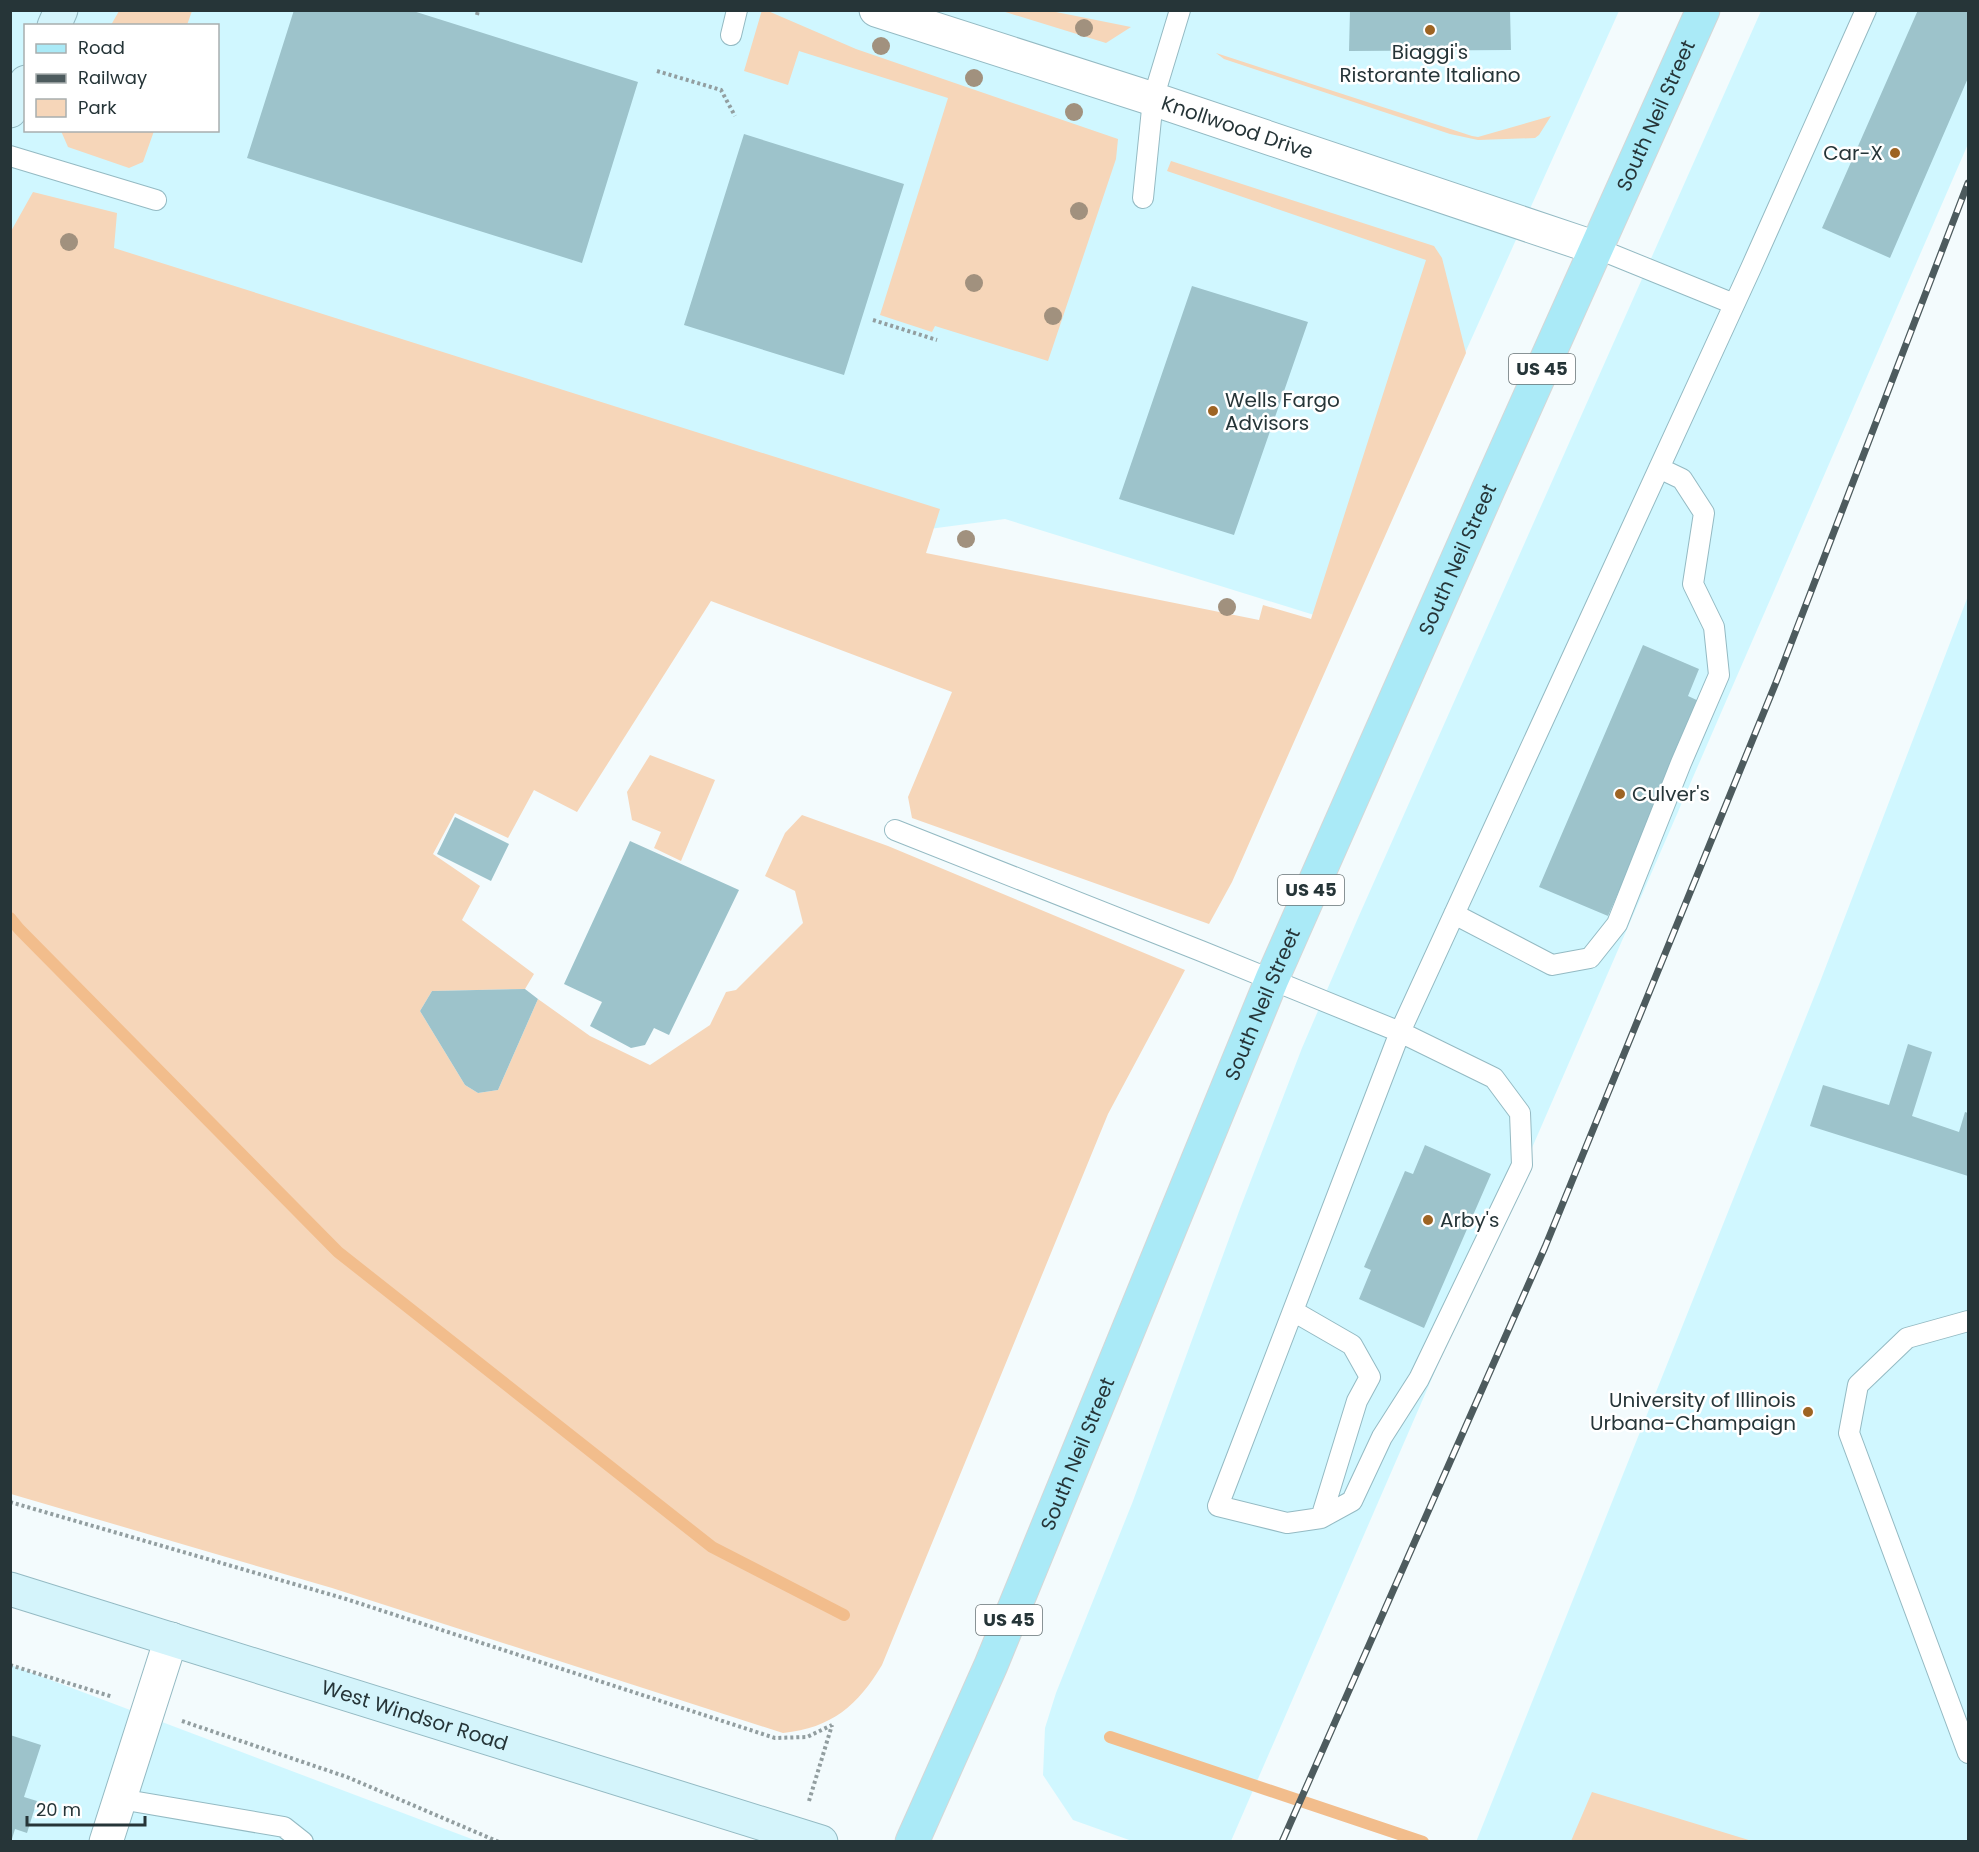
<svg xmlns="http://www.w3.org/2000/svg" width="1979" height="1852" font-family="Poppins,sans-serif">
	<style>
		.built { fill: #d0f7ff; fill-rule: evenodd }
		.green { fill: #f6d6b9 }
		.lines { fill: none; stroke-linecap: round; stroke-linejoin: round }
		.stream { stroke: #f2bd8c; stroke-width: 12 }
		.building { fill: #9dc3cb }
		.lane-casing { stroke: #94bac3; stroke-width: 22 }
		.street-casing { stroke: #94bac3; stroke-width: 35 }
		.secondary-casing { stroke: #94bac3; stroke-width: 35 }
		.primary-casing { stroke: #d4d7d7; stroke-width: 35 }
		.path { stroke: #929ea0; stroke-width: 4; stroke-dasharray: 3 3; stroke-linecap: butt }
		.lane { stroke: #fff; stroke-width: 20 }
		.street { stroke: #fff; stroke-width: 33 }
		.secondary { stroke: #d4f4fb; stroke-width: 33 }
		.primary { stroke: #aaeaf7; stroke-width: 33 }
		.rail-casing { stroke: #4d5b5e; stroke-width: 7 }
		.rail { stroke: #fff; stroke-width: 4.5; stroke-dasharray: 14; stroke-linecap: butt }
		.tree { fill: #a1917e }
		.poi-dot { fill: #9e6423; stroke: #fff; stroke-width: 2 }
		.labels { text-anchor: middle; stroke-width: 5; stroke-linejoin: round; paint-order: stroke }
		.shield { fill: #fff; stroke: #677274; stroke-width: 1.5 }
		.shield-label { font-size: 18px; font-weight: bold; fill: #263538 }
		.poi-label { font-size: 20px; fill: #263538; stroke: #fff; text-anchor: start }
		.street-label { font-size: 20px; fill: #263538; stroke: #fff }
	</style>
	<rect width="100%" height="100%" fill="#f3fbfd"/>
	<path class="built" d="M 10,11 L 1619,11 L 1343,624 L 1005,519 L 929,529 L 11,237 ZM 26,26 L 218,26 L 218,130 L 26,130 Z
		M 1761,11 L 1968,11 L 1968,144 L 1231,1841 L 1132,1841 L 1073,1820 L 1043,1775 L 1045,1728 L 1056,1693 L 1133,1501 L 1241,1206 L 1302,1048 L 1358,918 Z
		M 1968,596 L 1968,1841 L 1476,1842 L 1820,982 Z
		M 11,1665 L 477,1841 L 11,1841 Z"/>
	<path class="green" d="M 762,10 L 768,11 L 856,49 L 1118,139 L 1116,159 L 1048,361 L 935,326 L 932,332 L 880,315 L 948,98 L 799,51 L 788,85 L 744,71 Z
		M 119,11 L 119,10 L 192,11 L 187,25 L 111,25 Z
		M 1002,11 L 1051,11 L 1131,27 L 1106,43 Z
		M 1216,53 L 1472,136 L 1478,137 L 1551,116 L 1539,135 L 1535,138 L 1478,140 L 1450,134 L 1224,59 Z
		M 61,131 L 154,130 L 154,131 L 143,162 L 129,168 L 68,147 Z
		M 1171,161 L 1434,246 L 1442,258 L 1466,353 L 1232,882 L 1209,924 L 912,818 L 908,797 L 952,692 L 711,601 L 577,812 L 534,790 L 508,838 L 455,813 L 433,854 L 480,886 L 462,920 L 534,974 L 525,989 L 432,991 L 420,1011 L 465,1085 L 478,1093 L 498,1090 L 538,999 L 590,1036 L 650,1065 L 710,1025 L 726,992 L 736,990 L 803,923 L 795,891 L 765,876 L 785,833 L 802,815 L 888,846 L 1185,970 L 1108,1114 L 882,1665 C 858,1705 832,1728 783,1733 L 332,1588 L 11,1494 L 10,233 L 33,192 L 117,213 L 114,248 L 940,509 L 926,553 L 1259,620 L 1263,605 L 1311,619 L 1426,260 L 1167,171 Z
		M 650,755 L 715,780 L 681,861 L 654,848 L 661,832 L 632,820 L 627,792 Z
		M 1592,1792 L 1752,1841 L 1571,1841 Z"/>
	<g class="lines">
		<path class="stream" d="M 10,918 L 19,929 L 338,1252 L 712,1547 L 844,1615
			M 1110,1737 L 1423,1842"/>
	</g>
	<path class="building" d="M 294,10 L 410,10 L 638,82 L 582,263 L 247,158 Z
		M 1350,10 L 1510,10 L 1511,50 L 1349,51 Z
		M 1918,10 L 1968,10 L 1968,78 L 1890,258 L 1822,228 Z
		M 744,134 L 904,184 L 844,375 L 684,325 Z
		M 1192,286 L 1308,322 L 1234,535 L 1119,499 Z
		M 1643,645 L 1699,669 L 1688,696 L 1701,702 L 1608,916 L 1539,887 Z
		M 455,817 L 509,844 L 491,881 L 437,854 Z
		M 630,841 L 739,890 L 669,1035 L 654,1028 L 645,1045 L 631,1048 L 590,1026 L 602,1002 L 564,984 Z
		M 525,989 L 538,999 L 498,1090 L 478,1093 L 465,1085 L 420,1011 L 432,991 Z
		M 1908,1044 L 1932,1052 L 1912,1116 L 1959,1132 L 1965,1112 L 1968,1113 L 1968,1176 L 1810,1126 L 1823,1085 L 1889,1105 Z
		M 1425,1145 L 1491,1174 L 1424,1328 L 1359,1299 L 1371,1270 L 1364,1267 L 1405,1171 L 1413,1174 Z
		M 10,1735 L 41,1745 L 24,1797 L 37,1801 L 27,1833 L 15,1829 L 11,1842 Z"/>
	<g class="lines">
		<defs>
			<path id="lane" d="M 731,35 L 737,10
				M 10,156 L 156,200
				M 1143,198 L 1153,99 L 1180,10
				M 1596,248 L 1734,304
				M 895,830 L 1201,951 L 1400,1032 L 1494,1078 L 1520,1113 L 1522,1165 L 1419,1379 L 1382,1437 L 1352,1501 L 1321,1518 L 1287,1523 L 1218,1506 L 1400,1032 L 1751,268 L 1866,10
				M 1454,914 L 1552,965 L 1590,958 L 1617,924 L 1681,763 L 1719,675 L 1714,627 L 1693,584 L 1704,513 L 1682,479 L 1659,468
				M 1293,1311 L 1352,1345 L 1370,1377 L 1357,1401 L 1321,1518
				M 1968,1321 L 1907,1338 L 1858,1385 L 1849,1433 L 1968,1753
				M 120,1799 L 284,1827 L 303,1842"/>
			<g id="street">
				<path id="s1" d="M 876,10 L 1153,99 L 1596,248"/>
				<path d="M 106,1842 L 171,1639"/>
			</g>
			<g id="secondary">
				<path d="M 54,26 L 61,10"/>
				<path d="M 10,111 L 26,82"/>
				<path id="s2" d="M 10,1589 L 821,1842"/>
			</g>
			<g id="primary">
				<path id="s3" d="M 912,1842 L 991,1665 L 1272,979 L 1488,490 L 1703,10"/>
			</g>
		</defs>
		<use href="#lane" class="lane-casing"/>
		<use href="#street" class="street-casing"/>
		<use href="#secondary" class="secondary-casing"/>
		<use href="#primary" class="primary-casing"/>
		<path class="path" d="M 477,15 L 478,10
			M 657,71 L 721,90 L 735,116
			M 873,320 L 937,340
			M 10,1502 L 346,1599 L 775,1738 L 807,1737 L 832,1725
			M 10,1665 L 113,1697
			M 182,1721 L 347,1777 L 499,1842
			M 809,1801 L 832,1725"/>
		<use href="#lane" class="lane"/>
		<use href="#street" class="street"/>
		<use href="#secondary" class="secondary"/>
		<use href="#primary" class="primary"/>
		<defs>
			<path id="rail" d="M 1282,1842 L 1545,1247 L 1777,680 L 1968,183"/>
		</defs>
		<use href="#rail" class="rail-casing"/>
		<use href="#rail" class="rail"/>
	</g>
	<g class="tree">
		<circle cx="1084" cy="28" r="9"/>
		<circle cx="881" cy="46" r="9"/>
		<circle cx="974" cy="78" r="9"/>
		<circle cx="1074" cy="112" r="9"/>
		<circle cx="1079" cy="211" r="9"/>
		<circle cx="69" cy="242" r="9"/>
		<circle cx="974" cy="283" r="9"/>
		<circle cx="1053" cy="316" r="9"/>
		<circle cx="966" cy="539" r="9"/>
		<circle cx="1227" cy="607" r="9"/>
	</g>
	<g class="poi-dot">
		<circle cx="1430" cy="30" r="6"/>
		<circle cx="1895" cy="153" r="6"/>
		<circle cx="1213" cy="411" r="6"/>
		<circle cx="1620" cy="794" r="6"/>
		<circle cx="1428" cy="1220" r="6"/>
		<circle cx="1808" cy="1412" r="6"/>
	</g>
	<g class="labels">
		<g class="shield">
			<rect x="1509" y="354" width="66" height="30" rx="4.5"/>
			<rect x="1278" y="875" width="66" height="30" rx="4.5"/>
			<rect x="976" y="1605" width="66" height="30" rx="4.5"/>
		</g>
		<g class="shield-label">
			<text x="1542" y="375">US 45</text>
			<text x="1311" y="896">US 45</text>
			<text x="1009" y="1626">US 45</text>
		</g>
		<g class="poi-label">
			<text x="1430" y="59" text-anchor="middle">Biaggi's<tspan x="1430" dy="23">Ristorante Italiano</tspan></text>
			<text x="1883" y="160" text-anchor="end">Car-X</text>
			<text x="1225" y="407">Wells Fargo<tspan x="1225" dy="23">Advisors</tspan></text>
			<text x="1632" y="801">Culver's</text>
			<text x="1440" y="1227">Arby's</text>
			<text x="1796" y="1407" text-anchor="end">University of Illinois<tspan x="1796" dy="23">Urbana-Champaign</tspan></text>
		</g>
		<g class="street-label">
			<text dy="7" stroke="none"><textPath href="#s3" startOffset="1880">South Neil Street</textPath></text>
			<text dy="7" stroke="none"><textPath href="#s1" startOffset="380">Knollwood Drive</textPath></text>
			<text dy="7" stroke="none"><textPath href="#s3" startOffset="1394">South Neil Street</textPath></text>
			<text dy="7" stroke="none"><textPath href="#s3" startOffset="908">South Neil Street</textPath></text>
			<text dy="7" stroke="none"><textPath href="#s3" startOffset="422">South Neil Street</textPath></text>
			<text dy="7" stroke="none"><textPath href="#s2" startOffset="424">West Windsor Road</textPath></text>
		</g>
	</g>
	<rect width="1979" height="1852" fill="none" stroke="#263538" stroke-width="24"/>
	<rect x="24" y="24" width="195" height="108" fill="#ffffff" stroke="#a8aeaf" stroke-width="1.5"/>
	<rect x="36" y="44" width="30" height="9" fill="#aaeaf7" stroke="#a8aeaf" stroke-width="1.5"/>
	<text x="78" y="54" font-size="18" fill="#263538">Road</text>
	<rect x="36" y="74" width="30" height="9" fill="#4d5b5e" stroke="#a8aeaf" stroke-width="1.5"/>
	<text x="78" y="84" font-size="18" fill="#263538">Railway</text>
	<rect x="36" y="99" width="30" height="18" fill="#f6d6b9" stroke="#a8aeaf" stroke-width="1.5"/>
	<text x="78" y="114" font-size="18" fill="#263538">Park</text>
	<path d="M27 1816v9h118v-9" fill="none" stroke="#263538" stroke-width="3"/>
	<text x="36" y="1816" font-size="18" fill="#263538" stroke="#ffffff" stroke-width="4.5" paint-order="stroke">20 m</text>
</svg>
